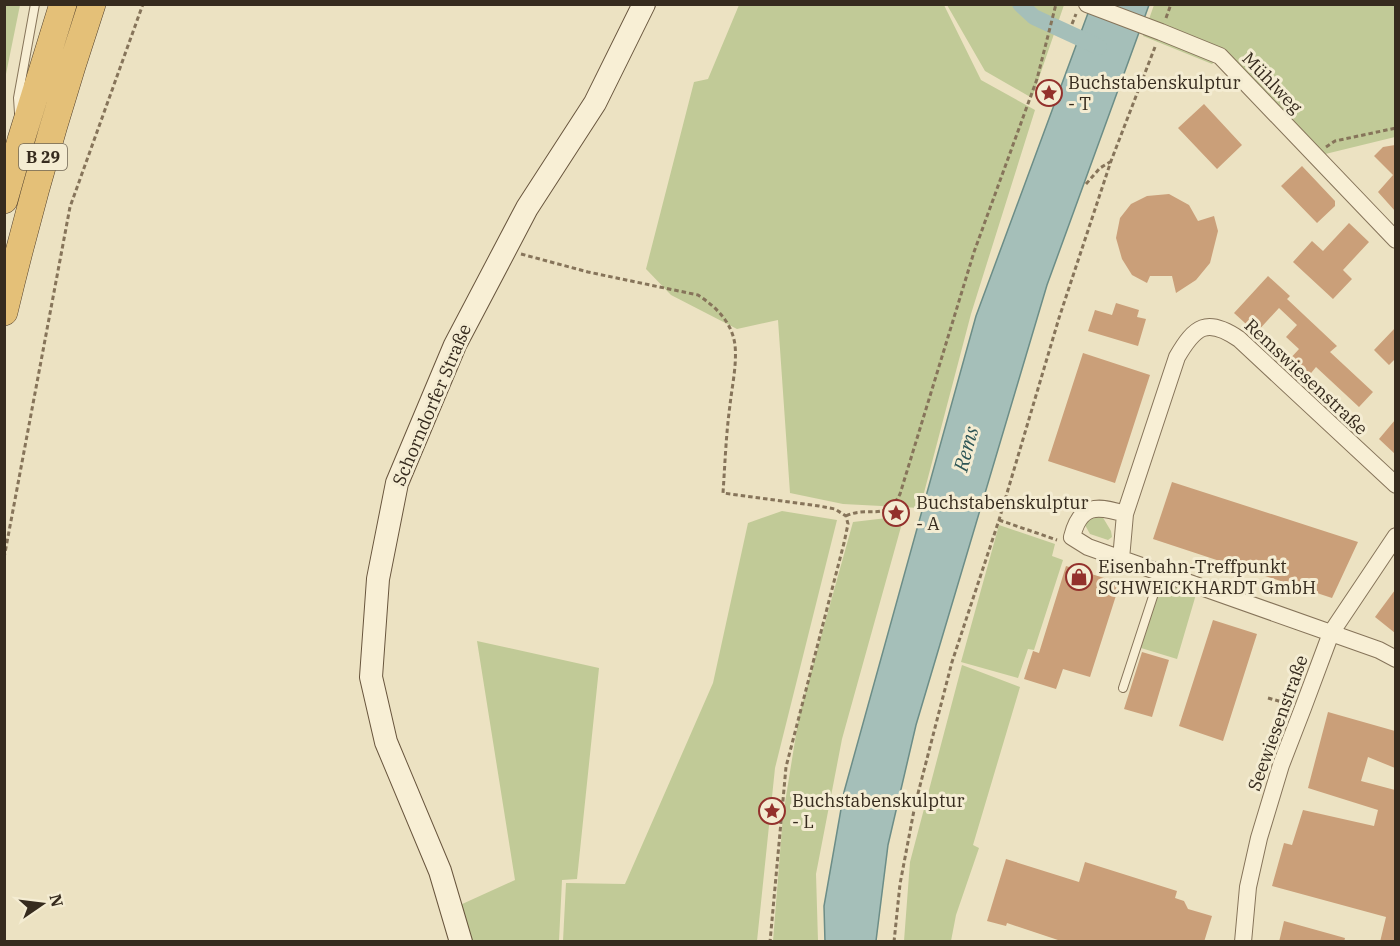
<svg xmlns="http://www.w3.org/2000/svg" width="1400" height="946" font-family="'IBM Plex Serif',serif">
	<style>
		.green { fill: #c1ca97 }
		.water { fill: #a5bfb9; stroke: #6c8d87; stroke-width: 1.5 }
		.lines { fill: none; stroke-linecap: round; stroke-linejoin: round }
		.canal { stroke: #a5bfb9; stroke-width: 16 }
		.building { fill: #ca9f79 }
		.service-casing { stroke: #86745a; stroke-width: 10 }
		.minor-casing { stroke: #86745a; stroke-width: 18 }
		.secondary-casing { stroke: #68553d; stroke-width: 24 }
		.trunk-casing { stroke: #54422e; stroke-width: 28 }
		.path { stroke: #86745a; stroke-width: 3; stroke-dasharray: 4.5 3; stroke-linecap: butt }
		.service { stroke: #f8efd5; stroke-width: 8 }
		.minor { stroke: #f8efd5; stroke-width: 16 }
		.secondary { stroke: #f8efd5; stroke-width: 22 }
		.trunk { stroke: #e4c078; stroke-width: 27 }
		.labels { text-anchor: middle; stroke-width: 6; stroke-linejoin: round; paint-order: stroke }
		.shield { fill: #f4ecd2; stroke: #6f6554; stroke-width: 1.5 }
		.shield-label { font-size: 16px; font-weight: bold; fill: #362b1e }
		.poi-label { font-size: 18px; fill: #362b1e; stroke: #f4ecd2; text-anchor: start }
		.street-label { font-size: 18px; fill: #362b1e; stroke: #f4ecd2 }
		.water-label { font-size: 20px; font-style: italic; fill: #2d5555; stroke: #f4ecd2 }
	</style>
	<rect width="100%" height="100%" fill="#ece2c2"/>
	<path class="green" d="M 5,4 L 20,5 L 5,79 L 4,5 Z
		M 739,5 L 944,5 L 981,80 L 1035,110 L 971,314 L 920,508 L 843,504 L 790,493 L 778,320 L 737,329 L 671,295 L 646,269 L 694,82 L 708,79 Z
		M 947,5 L 1064,5 L 1032,98 L 985,71 Z
		M 1154,5 L 1395,5 L 1395,137 L 1313,157 L 1216,60 L 1212,64 L 1143,36 Z
		M 782,511 L 837,520 L 775,768 L 757,941 L 563,941 L 566,883 L 625,884 L 713,683 L 748,523 Z
		M 904,516 L 842,739 L 816,874 L 818,941 L 773,941 L 783,815 L 799,716 L 853,522 Z
		M 1102,516 L 1111,531 L 1112,537 L 1108,540 L 1090,534 L 1085,525 L 1087,519 Z
		M 999,525 L 1055,544 L 1052,556 L 1063,560 L 1034,650 L 1028,649 L 1018,678 L 961,662 Z
		M 1162,580 L 1197,591 L 1177,659 L 1141,648 Z
		M 477,641 L 599,668 L 577,879 L 562,880 L 559,941 L 464,941 L 460,905 L 515,880 Z
		M 962,665 L 1020,687 L 973,845 L 979,848 L 956,915 L 951,941 L 904,941 L 910,862 Z"/>
	<path class="water" d="M 1091,5 L 1149,5 L 1047,285 L 916,725 L 888,845 L 876,941 L 825,942 L 824,906 L 844,792 L 976,316 Z"/>
	<g class="lines">
		<path class="canal" d="M 1020,4 L 1034,17 L 1099,47"/>
	</g>
	<path class="building" d="M 1204,104 L 1242,145 L 1217,169 L 1178,128 Z
		M 1395,145 L 1395,211 L 1378,192 L 1393,175 L 1374,156 L 1383,147 Z
		M 1302,166 L 1335,201 L 1335,206 L 1317,223 L 1281,186 Z
		M 1169,194 L 1189,205 L 1198,221 L 1214,216 L 1218,231 L 1210,263 L 1196,280 L 1176,293 L 1172,276 L 1150,276 L 1147,283 L 1132,275 L 1122,259 L 1116,238 L 1120,218 L 1131,204 L 1147,196 Z
		M 1349,223 L 1369,242 L 1343,270 L 1352,279 L 1333,299 L 1293,262 L 1312,241 L 1323,251 Z
		M 1268,276 L 1290,296 L 1287,299 L 1337,346 L 1330,352 L 1373,392 L 1359,407 L 1316,367 L 1307,378 L 1288,361 L 1299,349 L 1286,337 L 1297,325 L 1279,308 L 1256,333 L 1234,313 Z
		M 1116,303 L 1139,310 L 1137,317 L 1146,319 L 1138,346 L 1088,331 L 1095,310 L 1112,315 Z
		M 1395,328 L 1395,359 L 1389,365 L 1374,350 Z
		M 1083,353 L 1150,375 L 1115,483 L 1048,461 Z
		M 1395,420 L 1395,454 L 1379,439 Z
		M 1172,482 L 1358,542 L 1332,598 L 1153,539 Z
		M 1066,566 L 1120,583 L 1090,677 L 1063,669 L 1056,689 L 1024,679 L 1033,651 L 1039,653 Z
		M 1395,590 L 1395,633 L 1375,617 Z
		M 1213,620 L 1257,634 L 1223,741 L 1179,726 Z
		M 1142,652 L 1169,660 L 1152,717 L 1124,709 Z
		M 1328,712 L 1395,731 L 1395,768 L 1368,757 L 1361,781 L 1395,790 L 1395,942 L 1380,942 L 1386,917 L 1272,886 L 1284,843 L 1292,845 L 1303,810 L 1374,826 L 1378,810 L 1308,788 Z
		M 1006,859 L 1079,882 L 1085,862 L 1177,891 L 1175,898 L 1184,901 L 1188,909 L 1212,916 L 1204,942 L 1064,942 L 1007,923 L 1006,926 L 987,921 Z
		M 1284,921 L 1345,938 L 1344,942 L 1279,942 Z"/>
	<g class="lines">
		<defs>
			<path id="service" d="M 19,113 L 18,98 L 35,4
				M 1123,688 L 1161,572"/>
			<path id="minor" d="M 1087,4 L 1161,32 L 1220,56 L 1396,240
				M 1125,514 L 1177,357 C 1195,326 1207,317 1239,339 L 1396,485
				M 1121,559 L 1125,514 C 1097,505 1080,504 1072,537 L 1088,547 L 1331,633 L 1379,650 L 1396,659
				M 1243,942 L 1248,887 L 1259,838 L 1281,765 L 1303,708 L 1331,633 L 1396,536"/>
			<path id="secondary" d="M 461,942 L 440,871 L 386,742 L 371,677 L 378,579 L 397,483 L 455,345 L 527,208 L 595,103 L 644,4"/>
			<path id="trunk" d="M 4,200 L 21,140 L 63,4
				M 4,312 C 29,208 58,106 92,4"/>
		</defs>
		<use href="#service" class="service-casing"/>
		<use href="#minor" class="minor-casing"/>
		<use href="#secondary" class="secondary-casing"/>
		<use href="#trunk" class="trunk-casing"/>
		<path class="path" d="M 1166,18 L 1171,4
			M 1072,24 L 1076,14
			M 1326,147 L 1335,141 L 1396,128
			M 1086,184 L 1100,168 L 1110,162
			M 521,254 L 588,272 L 698,295 C 716,307 732,322 735,345 C 737,365 732,386 730,405 C 726,434 725,464 723,493 L 819,506 L 835,509 L 846,516 L 848,524 L 844,543 L 786,767 L 770,942
			M 846,516 C 868,505 886,523 900,494 L 974,252 L 1037,79 L 1056,4
			M 999,520 L 1057,540
			M 4,558 L 70,207 L 143,4
			M 1268,698 L 1289,704
			M 894,942 L 900,884 L 915,805 L 952,662 L 999,520 L 1059,318 L 1111,161 L 1155,47"/>
		<use href="#service" class="service"/>
		<use href="#minor" class="minor"/>
		<use href="#secondary" class="secondary"/>
		<use href="#trunk" class="trunk"/>
	</g>
	<defs>
		<symbol id="sight-ring" viewBox="-11 -11 22 22"><circle r="9.5" fill="#f4ecd2" stroke="#93312c" stroke-width="1.5"/><path d="M0-6L1.8-2.2L6-1.7L2.9 1.2L3.7 5.4L0 3.3L-3.7 5.4L-2.9 1.2L-6-1.7L-1.8-2.2Z" fill="#93312c"/></symbol>
		<symbol id="shop-ring" viewBox="-11 -11 22 22"><circle r="9.5" fill="#f4ecd2" stroke="#93312c" stroke-width="1.5"/><path d="M-5-2.5h2.3a2.7 3.5 0 0 1 5.4 0H5L5.5 6h-11ZM-1.5-2.5h3a1.5 2.3 0 0 0-3 0Z" fill="#93312c"/></symbol>
	</defs>
	<g fill-rule="evenodd">
		<use href="#sight-ring" x="1034" y="78" width="30" height="30"/>
		<use href="#sight-ring" x="881" y="498" width="30" height="30"/>
		<use href="#shop-ring" x="1064" y="562" width="30" height="30"/>
		<use href="#sight-ring" x="757" y="796" width="30" height="30"/>
	</g>
	<g class="labels">
		<rect class="shield" x="19" y="144" width="48" height="26" rx="4.5"/>
		<g class="shield-label">
			<text x="43" y="163">B 29</text>
		</g>
		<g class="poi-label">
			<text x="1068" y="89">Buchstabenskulptur<tspan x="1068" dy="21">- T</tspan></text>
			<text x="916" y="509">Buchstabenskulptur<tspan x="916" dy="21">- A</tspan></text>
			<text x="1098" y="573">Eisenbahn-Treffpunkt<tspan x="1098" dy="21">SCHWEICKHARDT GmbH</tspan></text>
			<text x="792" y="807">Buchstabenskulptur<tspan x="792" dy="21">- L</tspan></text>
		</g>
		<g class="street-label">
			<text transform="translate(1272 83) rotate(46)" y="6">Mühlweg</text>
			<text transform="translate(1306 377) rotate(43)" y="6">Remswiesenstraße</text>
			<text transform="translate(432 405) rotate(-67)" y="6">Schorndorfer Straße</text>
			<text transform="translate(1278 723) rotate(-70)" y="6">Seewiesenstraße</text>
		</g>
		<g class="water-label">
			<text transform="translate(966 449) rotate(-75)" y="7">Rems</text>
		</g>
	</g>
	<rect width="1400" height="946" fill="none" stroke="#362b1e" stroke-width="12"/>
	<g transform="translate(42 904) rotate(76)" stroke="#f4ecd2" stroke-width="4.5" paint-order="stroke">
	<path d="M0-4.5L10 22L0 15L-10 22Z" fill="#362b1e"/>
	<text y="-9" font-size="16" font-weight="bold" text-anchor="middle" fill="#362b1e">N</text>
	</g>
</svg>
